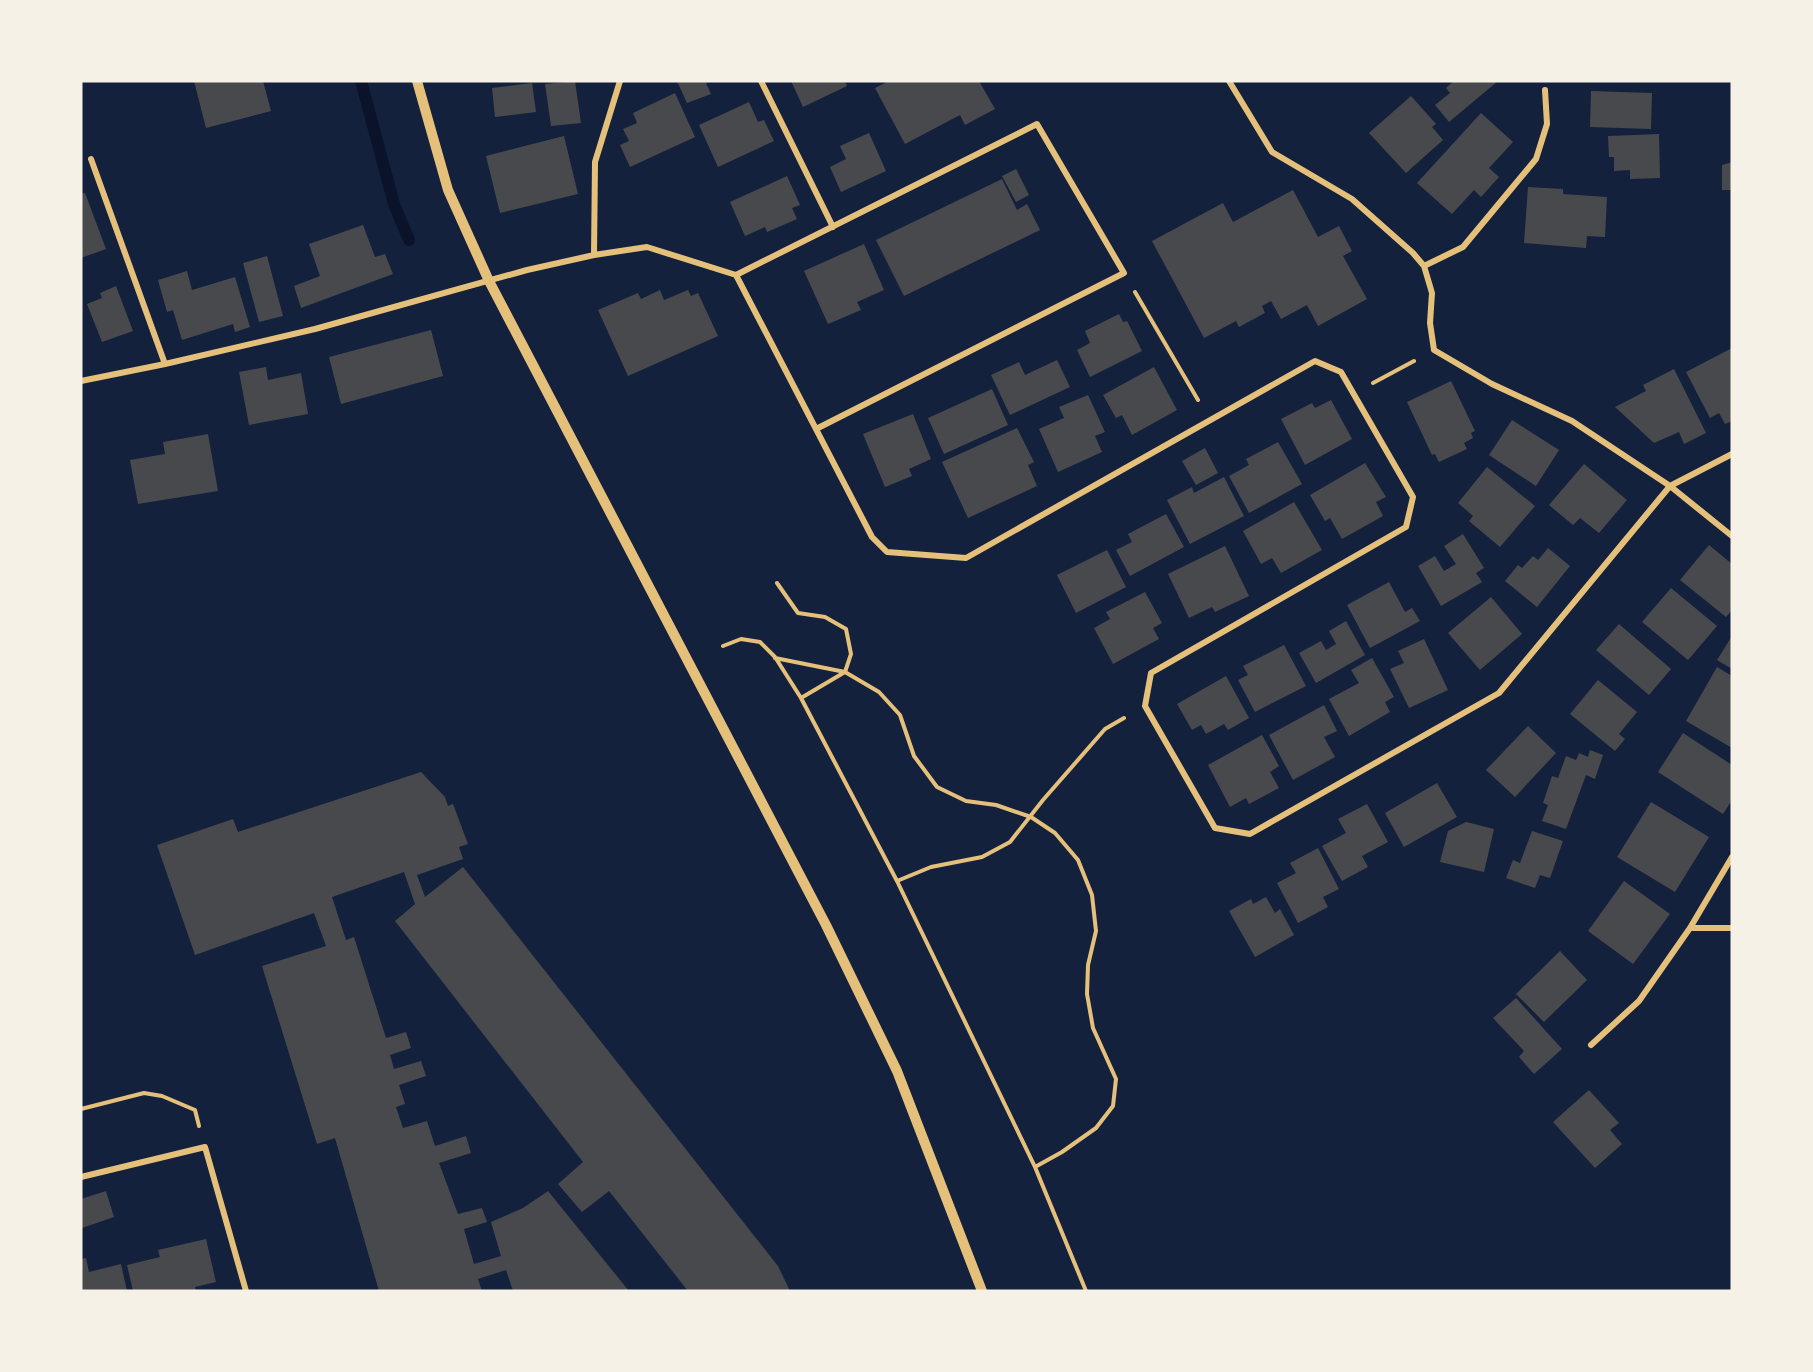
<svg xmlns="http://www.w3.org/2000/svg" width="1813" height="1372" font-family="Poppins,sans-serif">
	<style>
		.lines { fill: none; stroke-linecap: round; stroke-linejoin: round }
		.stream { stroke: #0b132b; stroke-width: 12 }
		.building { fill: #48494c }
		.path { stroke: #e5c07b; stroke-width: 4 }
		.minor { stroke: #e5c07b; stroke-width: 6 }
		.tertiary { stroke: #e5c07b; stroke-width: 10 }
	</style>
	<rect width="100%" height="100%" fill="#14213d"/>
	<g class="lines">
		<path class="stream" d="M 361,81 L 394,204 L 409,240"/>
	</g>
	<path class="building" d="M 194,81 L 263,81 L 271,111 L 206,128 Z
		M 575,81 L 581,123 L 551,126 L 545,84 Z
		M 677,81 L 710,81 L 706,83 L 711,94 L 687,103 Z
		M 791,81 L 845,81 L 847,86 L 803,107 Z
		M 889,81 L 979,81 L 995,109 L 965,125 L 960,115 L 905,144 L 875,88 Z
		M 1454,81 L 1498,81 L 1449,122 L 1435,105 L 1450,93 L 1446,88 Z
		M 532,83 L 536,112 L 495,117 L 492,88 Z
		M 1591,91 L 1652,93 L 1651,129 L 1590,127 Z
		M 675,93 L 695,137 L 630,167 L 620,145 L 629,141 L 623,129 L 637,123 L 633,113 Z
		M 1411,96 L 1436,124 L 1432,127 L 1443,140 L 1406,173 L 1369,133 Z
		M 749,102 L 758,122 L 764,120 L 774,141 L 718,167 L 699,125 Z
		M 1481,113 L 1513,142 L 1489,168 L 1499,177 L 1481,197 L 1474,190 L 1452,214 L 1417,183 Z
		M 869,133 L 886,171 L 841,192 L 830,167 L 846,159 L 840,146 Z
		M 1659,134 L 1660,178 L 1630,179 L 1630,170 L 1614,171 L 1614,157 L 1609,157 L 1608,136 Z
		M 564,136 L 578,194 L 500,213 L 486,156 Z
		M 1732,162 L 1732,190 L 1722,190 L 1722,165 Z
		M 1016,169 L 1029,195 L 1016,202 L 1002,176 Z
		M 787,176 L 800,205 L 792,208 L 797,219 L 767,232 L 765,227 L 745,236 L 730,202 Z
		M 1002,179 L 1017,210 L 1027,204 L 1040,230 L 904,296 L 876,240 Z
		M 1528,187 L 1563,189 L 1563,194 L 1607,197 L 1605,237 L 1587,236 L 1586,248 L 1524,243 Z
		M 1293,190 L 1318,237 L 1339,226 L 1352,251 L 1343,256 L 1367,299 L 1318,326 L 1307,305 L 1281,319 L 1271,301 L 1262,306 L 1265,313 L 1239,327 L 1236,321 L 1204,338 L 1152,241 L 1223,203 L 1233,222 Z
		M 85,193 L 106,249 L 81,258 L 81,194 Z
		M 363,225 L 375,257 L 385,254 L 393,274 L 301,308 L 294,286 L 320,276 L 309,244 Z
		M 864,244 L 884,290 L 857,302 L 861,310 L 828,324 L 804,271 Z
		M 267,256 L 283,316 L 259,322 L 243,263 Z
		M 187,271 L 192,290 L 235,277 L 250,327 L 235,332 L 233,324 L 182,340 L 173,310 L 167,312 L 158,280 Z
		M 116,286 L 133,331 L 102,342 L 87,304 L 102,298 L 100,293 Z
		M 660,290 L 664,300 L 688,290 L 691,296 L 698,293 L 718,336 L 628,376 L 598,310 L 638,293 L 641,299 Z
		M 1119,314 L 1123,322 L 1127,321 L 1142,351 L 1090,377 L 1077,350 L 1090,343 L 1085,331 Z
		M 431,330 L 443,376 L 341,404 L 329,357 Z
		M 1732,348 L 1732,421 L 1725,424 L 1719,413 L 1710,418 L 1686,372 Z
		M 1057,360 L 1070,387 L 1010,415 L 991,375 L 1019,362 L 1025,375 Z
		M 266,367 L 268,380 L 301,373 L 308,414 L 249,425 L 239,372 Z
		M 1154,367 L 1177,410 L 1132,435 L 1122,415 L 1116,418 L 1103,395 Z
		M 1674,369 L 1706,433 L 1684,444 L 1679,432 L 1654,443 L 1615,407 L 1646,391 L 1643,385 Z
		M 1451,381 L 1475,431 L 1471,433 L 1473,438 L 1464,443 L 1467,449 L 1439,462 L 1435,454 L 1432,455 L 1407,402 Z
		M 992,389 L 1008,425 L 944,454 L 928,418 Z
		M 1088,395 L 1105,432 L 1095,436 L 1102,452 L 1058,472 L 1039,429 L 1064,418 L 1059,407 Z
		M 1331,400 L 1352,439 L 1305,465 L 1281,419 L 1312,403 L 1315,408 Z
		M 913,414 L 931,459 L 909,469 L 912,476 L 885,487 L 863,434 Z
		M 1512,420 L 1559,450 L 1536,486 L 1489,455 Z
		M 1017,428 L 1034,462 L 1028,465 L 1037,486 L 968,518 L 942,462 Z
		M 208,434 L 218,491 L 138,504 L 130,460 L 165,454 L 163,442 Z
		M 1278,442 L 1302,484 L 1249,513 L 1229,476 L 1249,465 L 1246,459 Z
		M 1205,448 L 1218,473 L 1196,485 L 1182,461 Z
		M 1365,463 L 1386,497 L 1376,502 L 1383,516 L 1342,539 L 1330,518 L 1325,521 L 1310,495 Z
		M 1584,464 L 1627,500 L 1599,533 L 1580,518 L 1573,525 L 1549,505 Z
		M 1487,467 L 1535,506 L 1500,547 L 1469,521 L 1473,516 L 1458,503 Z
		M 1224,477 L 1244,516 L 1190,544 L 1167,500 L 1192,487 L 1194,493 Z
		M 1294,502 L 1322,550 L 1281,573 L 1272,558 L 1261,564 L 1243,531 Z
		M 1166,514 L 1184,547 L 1130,576 L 1116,550 L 1132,542 L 1128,534 Z
		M 1463,534 L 1484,568 L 1476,573 L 1482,582 L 1441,606 L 1418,566 L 1435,556 L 1444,571 L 1456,564 L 1444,546 Z
		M 1709,545 L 1732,564 L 1732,610 L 1726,617 L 1680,580 Z
		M 1225,546 L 1249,596 L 1215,612 L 1212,607 L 1189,618 L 1168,574 Z
		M 1548,548 L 1570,566 L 1537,607 L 1505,581 L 1518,565 L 1522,568 L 1533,556 L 1538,560 Z
		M 1107,550 L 1126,587 L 1076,613 L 1057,575 Z
		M 1389,582 L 1405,612 L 1412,608 L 1420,621 L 1370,648 L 1347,605 Z
		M 1671,588 L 1717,626 L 1688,660 L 1642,622 Z
		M 1145,592 L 1162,623 L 1153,628 L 1159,639 L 1113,664 L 1094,628 L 1110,619 L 1106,612 Z
		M 1491,597 L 1522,634 L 1480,670 L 1448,633 Z
		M 1346,621 L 1365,655 L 1316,683 L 1299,653 L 1321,641 L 1326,650 L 1336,644 L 1329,631 Z
		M 1619,624 L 1671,669 L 1649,695 L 1596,650 Z
		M 1732,636 L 1732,669 L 1717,660 Z
		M 1424,639 L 1448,690 L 1409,708 L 1390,669 L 1404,663 L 1398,651 Z
		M 1284,645 L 1306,686 L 1255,712 L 1238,680 L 1248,675 L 1243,666 Z
		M 1372,658 L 1394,697 L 1385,702 L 1390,712 L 1349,736 L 1329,699 L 1359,683 L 1351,670 Z
		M 1717,667 L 1732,676 L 1732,748 L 1686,721 Z
		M 1226,676 L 1249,718 L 1228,730 L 1224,724 L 1206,734 L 1201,725 L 1192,730 L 1177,704 Z
		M 1598,680 L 1637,712 L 1619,734 L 1625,739 L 1615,751 L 1570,714 Z
		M 1324,705 L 1337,731 L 1324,737 L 1335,757 L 1293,780 L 1269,735 Z
		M 1528,726 L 1556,753 L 1515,797 L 1486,770 Z
		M 1683,733 L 1732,765 L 1732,800 L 1723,814 L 1658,772 Z
		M 1262,735 L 1279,766 L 1270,772 L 1279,788 L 1249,804 L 1246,798 L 1230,807 L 1208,765 Z
		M 1590,750 L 1603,755 L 1595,779 L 1586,775 L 1566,829 L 1542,821 L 1548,805 L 1543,803 L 1552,776 L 1558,778 L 1566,756 L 1576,760 L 1579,753 L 1588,757 Z
		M 421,772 L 445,797 L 448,806 L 453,804 L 468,844 L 459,847 L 463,859 L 417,875 L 425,897 L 463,867 L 778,1266 L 790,1291 L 688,1291 L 609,1191 L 582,1212 L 558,1184 L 583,1162 L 395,921 L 415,904 L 404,872 L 332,897 L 346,940 L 354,937 L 386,1038 L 406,1032 L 411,1048 L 390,1055 L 394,1069 L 421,1061 L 426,1076 L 399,1085 L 405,1104 L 396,1107 L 403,1128 L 427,1121 L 435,1146 L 466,1136 L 471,1153 L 439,1163 L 458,1214 L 482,1208 L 487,1222 L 464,1229 L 474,1264 L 501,1256 L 491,1222 L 523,1208 L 548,1191 L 629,1291 L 513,1291 L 506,1270 L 478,1279 L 482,1291 L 379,1291 L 335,1138 L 317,1144 L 262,966 L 326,946 L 314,913 L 195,955 L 157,845 L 233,819 L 238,832 Z
		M 1437,783 L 1457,817 L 1404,847 L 1385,813 Z
		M 1651,802 L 1709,837 L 1675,892 L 1617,857 Z
		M 1367,804 L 1388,842 L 1362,856 L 1368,867 L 1342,881 L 1322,846 L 1346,833 L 1338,819 Z
		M 1466,822 L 1494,829 L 1484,872 L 1440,862 L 1448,831 Z
		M 1532,831 L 1563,841 L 1550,878 L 1540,875 L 1535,888 L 1506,878 L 1513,860 L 1520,863 Z
		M 1318,848 L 1339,889 L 1323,897 L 1328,907 L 1298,923 L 1277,883 L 1296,873 L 1290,863 Z
		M 1624,881 L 1670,914 L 1633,964 L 1588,931 Z
		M 1266,897 L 1275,913 L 1280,909 L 1294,935 L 1255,957 L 1229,911 L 1251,899 L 1253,904 Z
		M 1560,951 L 1587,980 L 1544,1022 L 1516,994 Z
		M 1516,998 L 1562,1049 L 1534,1074 L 1519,1057 L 1524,1051 L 1493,1018 Z
		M 1589,1090 L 1619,1123 L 1610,1130 L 1622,1144 L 1595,1168 L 1553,1122 Z
		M 106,1191 L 114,1217 L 82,1228 L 81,1199 Z
		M 206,1239 L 216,1282 L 195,1287 L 196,1291 L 133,1291 L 127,1265 L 160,1257 L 158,1250 Z
		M 86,1258 L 89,1272 L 121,1264 L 127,1291 L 81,1291 L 81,1259 Z"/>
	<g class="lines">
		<path class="path" d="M 1135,292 L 1198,400
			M 1373,383 L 1414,361
			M 777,583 L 798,613 L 825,617 L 846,629 L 851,654 L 845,672 L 801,698
			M 723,646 L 741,639 L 760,642 L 775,657 L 801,698 L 897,881 L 1035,1167 L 1086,1291
			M 775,658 L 845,672 L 879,692 L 900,715 L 914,756 L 937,787 L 966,801 L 996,805 L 1031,817 L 1055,833 L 1078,860 L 1092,895 L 1096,931 L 1088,965 L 1087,994 L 1093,1028 L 1116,1079 L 1113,1106 L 1096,1128 L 1062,1152 L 1035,1167
			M 897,881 L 931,867 L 982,857 L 1010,842 L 1043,800 L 1105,729 L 1124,718
			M 81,1109 L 144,1093 L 162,1096 L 195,1110 L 199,1126"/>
		<path class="minor" d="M 761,81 L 833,227
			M 1229,81 L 1272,152 L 1352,199 L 1413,253 L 1424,266 L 1432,293 L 1430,323 L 1434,350 L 1492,384 L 1572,421 L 1670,486 L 1732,536
			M 91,159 L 165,364
			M 594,255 L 595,162 L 620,81
			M 1424,266 L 1463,247 L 1536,159 L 1547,124 L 1545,90
			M 736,275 L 872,537 L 887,552 L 966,558 L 1315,361 L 1341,372 L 1413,497 L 1406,527 L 1151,673 L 1145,706 L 1215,828 L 1250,834 L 1499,693 L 1670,486 L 1732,454
			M 81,381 L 165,364 L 315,329 L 527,270 L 594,255 L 647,247 L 736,275 L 1037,124 L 1124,273 L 816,429
			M 1690,928 L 1732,928
			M 1591,1045 L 1639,1001 L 1690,928 L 1732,857
			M 81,1177 L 205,1147 L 246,1291"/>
		<path class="tertiary" d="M 417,81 L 448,190 L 489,281 L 826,925 L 897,1071 L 982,1291"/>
	</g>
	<rect width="1813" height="1372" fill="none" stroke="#f6f1e7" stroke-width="165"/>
</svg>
